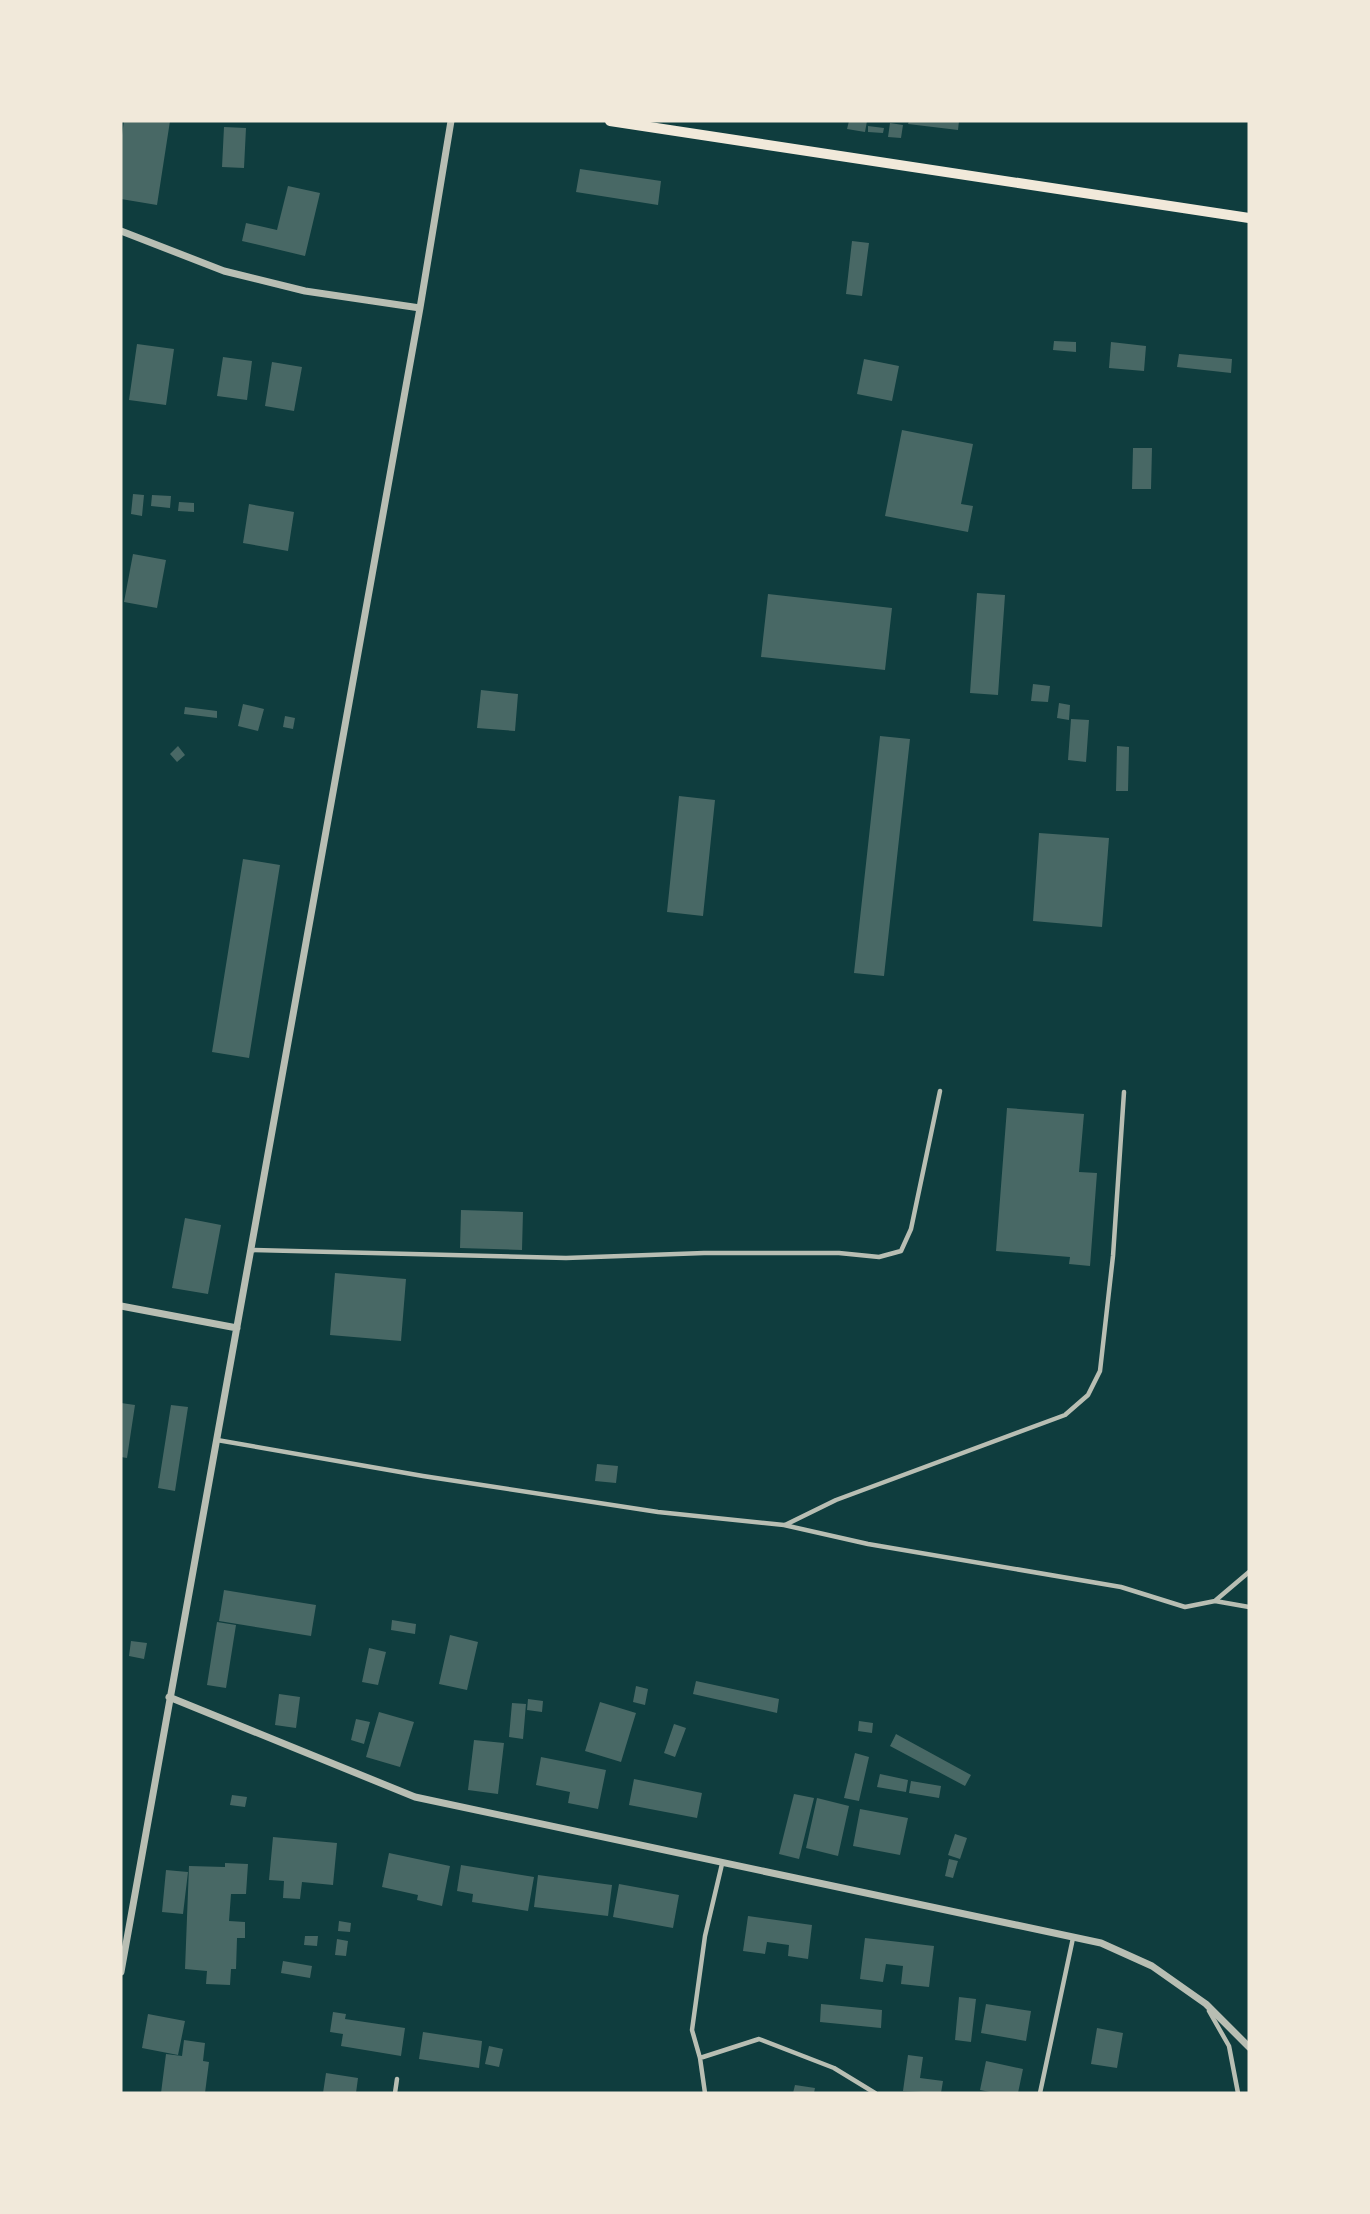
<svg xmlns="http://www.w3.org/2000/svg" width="1370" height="2214" font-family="'Alegreya Sans',sans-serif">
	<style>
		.building { fill: #486865 }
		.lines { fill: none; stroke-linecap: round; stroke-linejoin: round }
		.service { stroke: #b8beb3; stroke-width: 4.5 }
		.minor { stroke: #b8beb3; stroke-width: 7 }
		.secondary { stroke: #f1e9da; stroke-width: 10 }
	</style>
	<rect width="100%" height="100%" fill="#0f3d3e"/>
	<path class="building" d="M 124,121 L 170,121 L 157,205 L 121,199 L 121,142 Z
		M 849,121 L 867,121 L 865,132 L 847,129 Z
		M 909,121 L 959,121 L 958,130 L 908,124 Z
		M 890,123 L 903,125 L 901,138 L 888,137 Z
		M 868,126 L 884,128 L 883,133 L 868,132 Z
		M 224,127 L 246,128 L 244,168 L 222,167 Z
		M 580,169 L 661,181 L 658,205 L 576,192 Z
		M 288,186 L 320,193 L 305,256 L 242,241 L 246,223 L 277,230 Z
		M 852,241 L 869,243 L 862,296 L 846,294 Z
		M 1054,341 L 1076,342 L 1076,352 L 1053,350 Z
		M 1111,342 L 1146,346 L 1144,371 L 1109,368 Z
		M 137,344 L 174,349 L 166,405 L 129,400 Z
		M 1179,354 L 1232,359 L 1231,373 L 1177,367 Z
		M 223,357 L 252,361 L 247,400 L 217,396 Z
		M 864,359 L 899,366 L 892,401 L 857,394 Z
		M 272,362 L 302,367 L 294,411 L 265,406 Z
		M 902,430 L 973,444 L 961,504 L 973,506 L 968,532 L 885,516 Z
		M 1133,448 L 1152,448 L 1151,489 L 1132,489 Z
		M 133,494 L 144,495 L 142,516 L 131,514 Z
		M 152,495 L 171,496 L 170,508 L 151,506 Z
		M 179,502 L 194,503 L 194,512 L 178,511 Z
		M 249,504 L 294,512 L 288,551 L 243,543 Z
		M 133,554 L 166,560 L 157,608 L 124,602 Z
		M 977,593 L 1005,595 L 998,695 L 970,693 Z
		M 768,594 L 892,608 L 885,670 L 761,657 Z
		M 1033,684 L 1050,686 L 1048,702 L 1031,701 Z
		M 481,690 L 518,694 L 515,731 L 477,728 Z
		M 1059,703 L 1070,705 L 1069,720 L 1057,718 Z
		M 243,704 L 264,709 L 258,731 L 238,726 Z
		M 185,707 L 217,711 L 217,718 L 184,714 Z
		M 285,716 L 295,718 L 293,729 L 283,727 Z
		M 1071,719 L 1089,720 L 1086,762 L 1068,760 Z
		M 880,736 L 910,739 L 884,976 L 854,973 Z
		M 178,746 L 185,755 L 177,762 L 170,754 Z
		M 1117,746 L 1129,747 L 1128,791 L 1116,791 Z
		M 679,796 L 715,800 L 703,916 L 667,912 Z
		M 1039,833 L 1109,838 L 1102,927 L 1033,921 Z
		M 243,859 L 280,865 L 249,1058 L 212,1052 Z
		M 1007,1108 L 1084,1114 L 1079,1172 L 1097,1173 L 1090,1266 L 1069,1264 L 1070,1257 L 996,1251 Z
		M 461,1210 L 523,1212 L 522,1250 L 460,1248 Z
		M 185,1218 L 221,1225 L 208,1294 L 172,1288 Z
		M 335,1273 L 406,1279 L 401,1341 L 330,1335 Z
		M 121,1403 L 135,1405 L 127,1458 L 121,1457 Z
		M 171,1405 L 188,1407 L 175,1491 L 158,1488 Z
		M 597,1464 L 618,1466 L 616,1483 L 595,1481 Z
		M 224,1590 L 316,1605 L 311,1636 L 219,1621 Z
		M 392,1620 L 416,1624 L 415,1634 L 391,1630 Z
		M 217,1622 L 236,1625 L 226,1688 L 207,1685 Z
		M 450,1635 L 478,1642 L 467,1690 L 439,1684 Z
		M 131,1641 L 147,1643 L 144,1659 L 129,1656 Z
		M 369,1648 L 386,1652 L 378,1685 L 362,1682 Z
		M 696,1681 L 779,1699 L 777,1713 L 693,1694 Z
		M 636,1686 L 648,1689 L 645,1705 L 633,1702 Z
		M 279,1694 L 300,1697 L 296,1728 L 275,1725 Z
		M 528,1699 L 543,1701 L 542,1712 L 527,1710 Z
		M 600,1702 L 636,1713 L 621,1762 L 585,1751 Z
		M 512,1703 L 526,1704 L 523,1739 L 509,1737 Z
		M 379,1712 L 414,1722 L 400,1767 L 366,1757 Z
		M 356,1719 L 370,1722 L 364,1744 L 351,1740 Z
		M 859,1721 L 873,1723 L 872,1733 L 858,1731 Z
		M 674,1724 L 686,1728 L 675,1757 L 664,1753 Z
		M 896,1734 L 971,1775 L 965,1786 L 890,1746 Z
		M 474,1740 L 504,1743 L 498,1794 L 468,1790 Z
		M 855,1753 L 869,1757 L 859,1801 L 844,1798 Z
		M 541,1757 L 606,1770 L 598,1809 L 568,1803 L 570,1792 L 536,1785 Z
		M 880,1774 L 908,1780 L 906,1792 L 877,1787 Z
		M 634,1779 L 702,1793 L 697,1818 L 629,1805 Z
		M 911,1781 L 941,1786 L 939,1798 L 909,1793 Z
		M 794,1794 L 814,1798 L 799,1859 L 779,1854 Z
		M 232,1795 L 247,1797 L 245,1807 L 230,1805 Z
		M 817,1798 L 849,1806 L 838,1856 L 806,1848 Z
		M 860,1809 L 908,1818 L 900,1855 L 853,1846 Z
		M 955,1834 L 967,1838 L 960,1859 L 948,1855 Z
		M 273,1837 L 337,1843 L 333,1885 L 302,1882 L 300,1899 L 283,1898 L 284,1881 L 269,1880 Z
		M 389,1853 L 450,1866 L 442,1906 L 417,1900 L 418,1895 L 382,1887 Z
		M 949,1859 L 958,1861 L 953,1878 L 945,1876 Z
		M 225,1863 L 248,1864 L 246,1894 L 231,1894 L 229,1921 L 245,1922 L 245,1938 L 237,1938 L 236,1969 L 231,1969 L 230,1985 L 206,1984 L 207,1971 L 185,1969 L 189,1866 L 225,1867 Z
		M 461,1865 L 534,1877 L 528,1911 L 472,1902 L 473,1894 L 457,1891 Z
		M 166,1870 L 188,1872 L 183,1914 L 162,1912 Z
		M 538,1875 L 612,1885 L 608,1916 L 534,1907 Z
		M 619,1884 L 679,1895 L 673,1928 L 613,1917 Z
		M 748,1916 L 812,1925 L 808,1959 L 788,1956 L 789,1945 L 767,1942 L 765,1954 L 743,1951 Z
		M 339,1921 L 351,1923 L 350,1932 L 338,1931 Z
		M 305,1936 L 318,1936 L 317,1946 L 304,1945 Z
		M 865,1938 L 934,1946 L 929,1987 L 901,1984 L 903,1966 L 886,1964 L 883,1982 L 860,1979 Z
		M 337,1939 L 348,1941 L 346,1956 L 335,1955 Z
		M 283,1961 L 312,1966 L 310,1978 L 281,1973 Z
		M 959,1997 L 976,1999 L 971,2042 L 955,2040 Z
		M 821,2004 L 882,2010 L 881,2028 L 820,2022 Z
		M 986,2004 L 1031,2011 L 1026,2041 L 981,2033 Z
		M 333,2012 L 346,2014 L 345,2019 L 405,2028 L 401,2056 L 341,2046 L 343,2034 L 330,2032 Z
		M 148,2014 L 185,2021 L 178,2055 L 142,2048 Z
		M 1097,2028 L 1123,2033 L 1117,2068 L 1091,2064 Z
		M 423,2032 L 482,2041 L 479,2068 L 419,2059 Z
		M 184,2040 L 205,2043 L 203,2061 L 209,2062 L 205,2093 L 161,2093 L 166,2054 L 182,2056 Z
		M 489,2046 L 503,2049 L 499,2067 L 485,2064 Z
		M 908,2055 L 923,2057 L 920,2078 L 943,2081 L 941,2093 L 903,2091 Z
		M 986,2061 L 1023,2069 L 1018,2093 L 995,2093 L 980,2090 Z
		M 326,2073 L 358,2078 L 356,2093 L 323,2093 Z
		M 795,2085 L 815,2088 L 814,2093 L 793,2093 Z"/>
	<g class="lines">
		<path class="service" d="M 251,1250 L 566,1258 L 704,1253 L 839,1253 L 879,1257 L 901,1251 L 911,1229 L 940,1091
			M 217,1440 L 423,1476 L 658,1512 L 784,1525 L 868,1544 L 1121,1587 L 1185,1607 L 1215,1601 L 1249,1607
			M 785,1525 L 836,1500 L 1065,1415 L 1088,1395 L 1100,1371 L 1113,1256 L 1124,1092
			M 1216,1600 L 1249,1572
			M 1209,2011 L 1229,2046 L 1238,2093
			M 700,2058 L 759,2039 L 834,2068 L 875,2093
			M 395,2093 L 397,2079
			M 705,2093 L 700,2058 L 692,2030 L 705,1936 L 722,1864
			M 1040,2093 L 1073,1938"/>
		<path class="minor" d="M 121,231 L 224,271 L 305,291 L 420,308
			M 121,1306 L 237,1328
			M 169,1697 L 415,1797 L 1101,1943 L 1152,1966 L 1206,2004 L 1249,2047
			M 121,1972 L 420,308 L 451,121"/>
		<path class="secondary" d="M 610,121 L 1249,218"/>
	</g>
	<rect width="1370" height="2214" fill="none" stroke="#f1e9da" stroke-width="245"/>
</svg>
